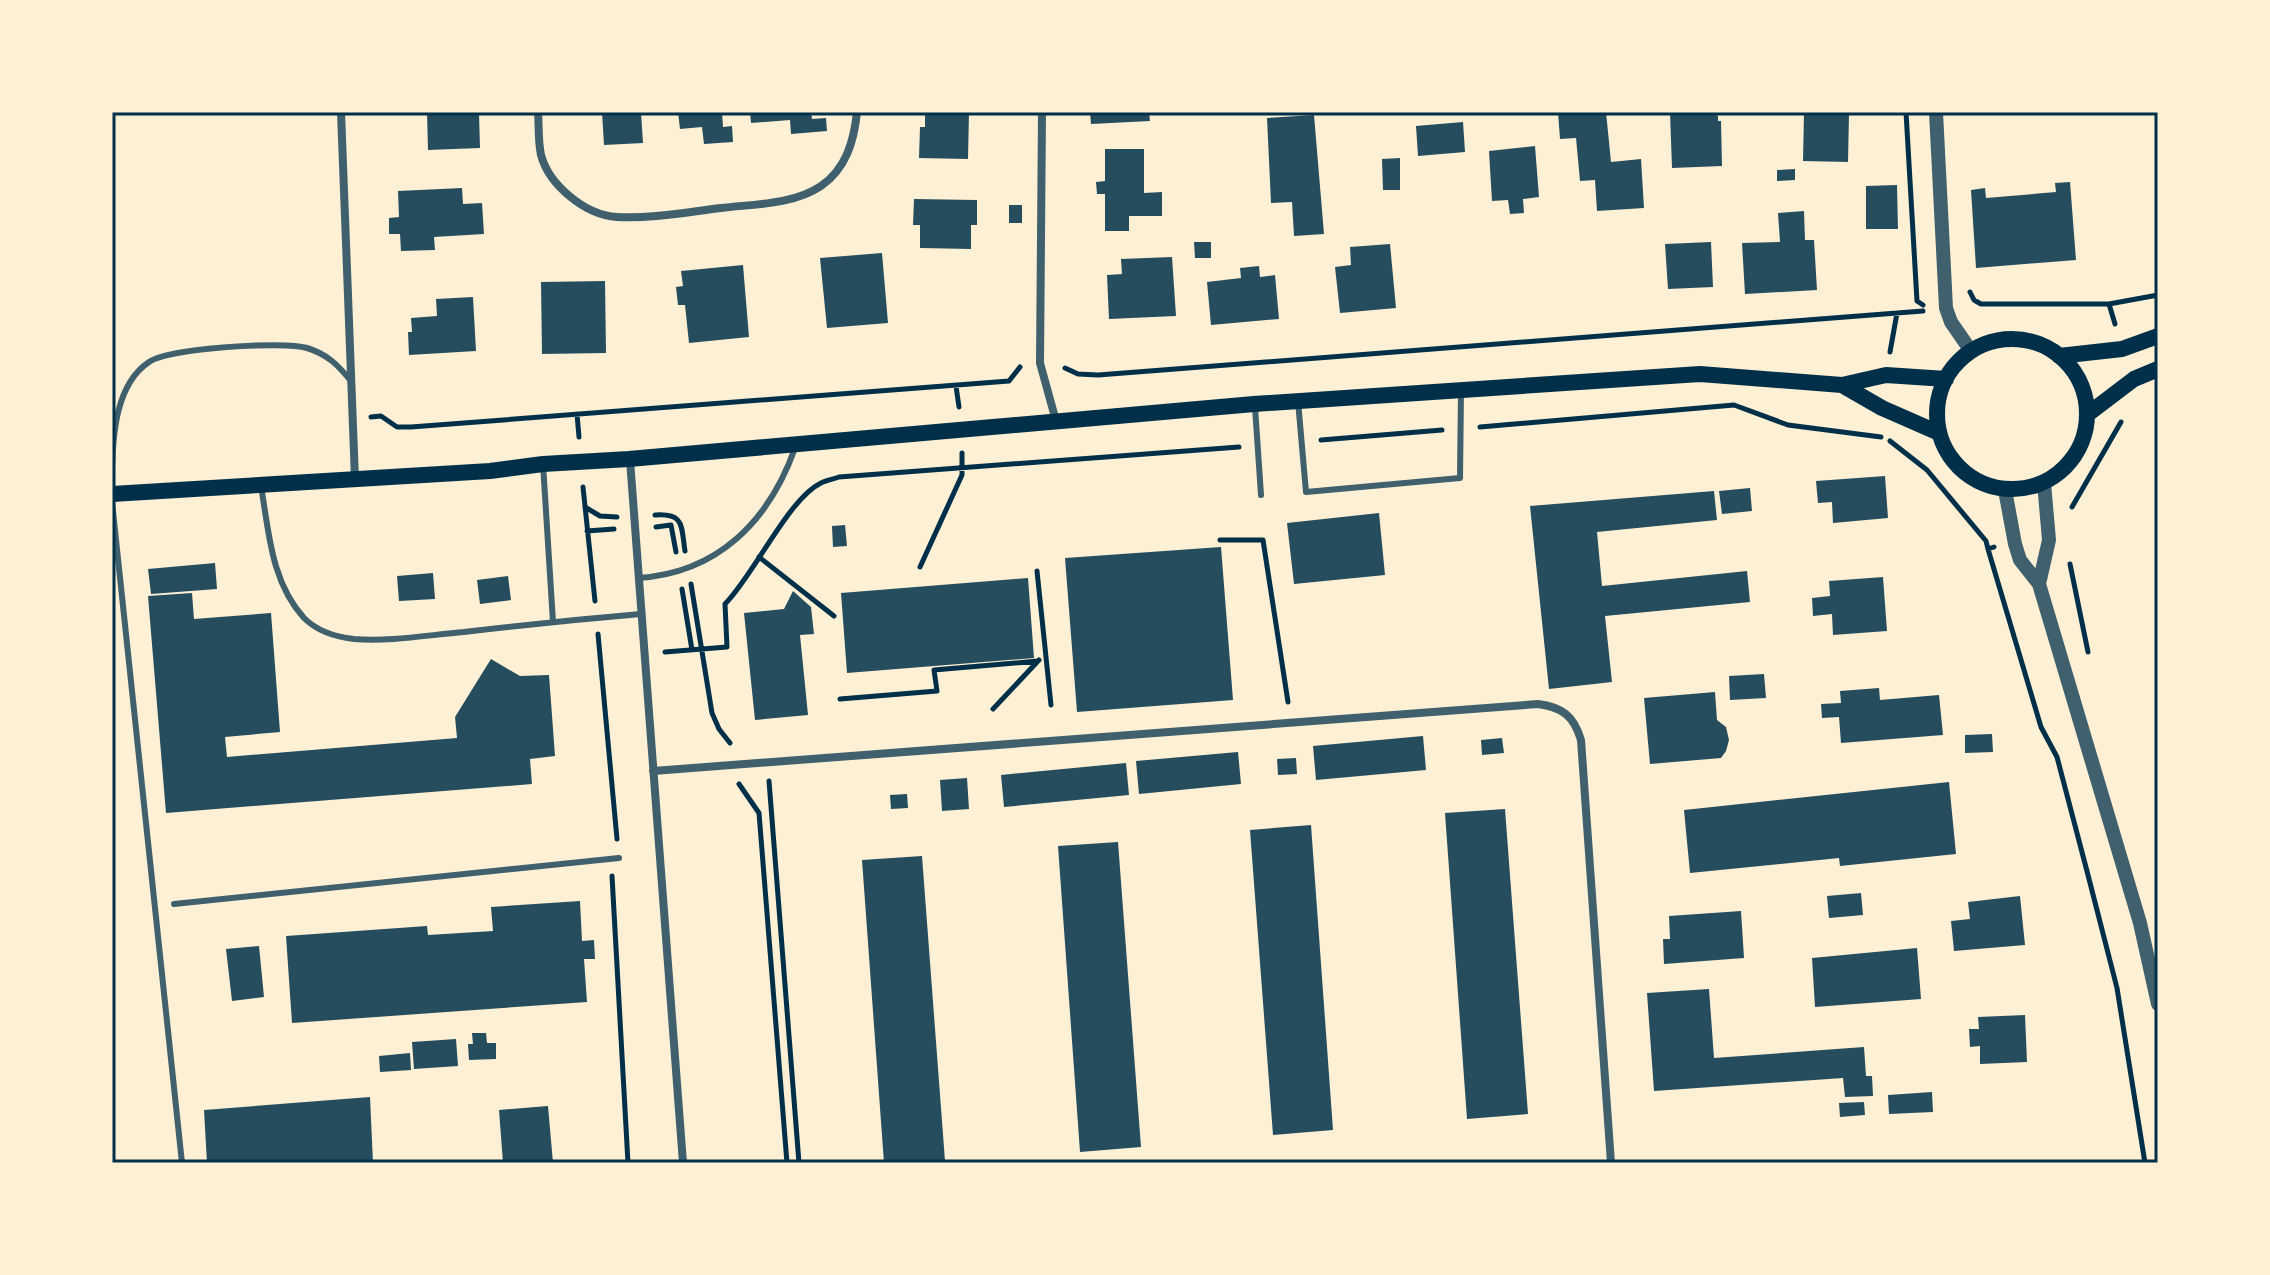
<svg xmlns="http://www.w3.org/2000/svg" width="2270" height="1275" font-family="'Roboto Condensed',sans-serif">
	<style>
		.building { fill: #264d5e }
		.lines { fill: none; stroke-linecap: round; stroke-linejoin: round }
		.path { stroke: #003049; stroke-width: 5 }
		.service { stroke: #3f606c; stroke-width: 6 }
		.minor { stroke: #3f606c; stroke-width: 8 }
		.tertiary { stroke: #3f606c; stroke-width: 14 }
		.secondary { stroke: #003049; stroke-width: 16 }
		.neatline { fill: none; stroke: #003049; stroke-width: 3 }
	</style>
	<rect width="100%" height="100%" fill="#fdf0d5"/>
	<path class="building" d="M 427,112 L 479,113 L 480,148 L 428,150 Z
		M 602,112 L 641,112 L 643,143 L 604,145 Z
		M 678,112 L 722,112 L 723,127 L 732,126 L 733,142 L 704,144 L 702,127 L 680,129 Z
		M 750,112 L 811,112 L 812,119 L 826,118 L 827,131 L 791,134 L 790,120 L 751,123 Z
		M 925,112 L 969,112 L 968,159 L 919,158 L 920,127 L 925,127 Z
		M 1090,112 L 1149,112 L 1150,121 L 1091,124 Z
		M 1558,112 L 1606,112 L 1611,162 L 1641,159 L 1644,208 L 1597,211 L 1595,180 L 1580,181 L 1576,138 L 1560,139 Z
		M 1670,112 L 1712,112 L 1718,116 L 1718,121 L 1721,121 L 1722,166 L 1672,168 Z
		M 1804,112 L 1855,112 L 1855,115 L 1849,114 L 1848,162 L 1803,161 Z
		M 1314,115 L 1324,234 L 1294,236 L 1292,202 L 1271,203 L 1267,118 Z
		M 1463,122 L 1465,152 L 1418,156 L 1416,126 Z
		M 1535,146 L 1539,197 L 1523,199 L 1524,213 L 1510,214 L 1508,200 L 1492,201 L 1489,151 Z
		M 1105,149 L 1144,149 L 1144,193 L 1162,192 L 1162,216 L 1129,216 L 1129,231 L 1105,231 L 1105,194 L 1097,194 L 1096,182 L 1105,181 Z
		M 1400,158 L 1400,190 L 1383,190 L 1382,159 Z
		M 1795,169 L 1795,180 L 1777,181 L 1777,170 Z
		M 2070,182 L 2076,260 L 1976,268 L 1971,190 L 1985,188 L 1986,198 L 2056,192 L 2055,183 Z
		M 1897,185 L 1898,229 L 1866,229 L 1866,186 Z
		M 462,188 L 463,204 L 482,203 L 484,234 L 434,237 L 435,250 L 401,251 L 400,234 L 389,234 L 389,218 L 399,217 L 398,191 Z
		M 914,199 L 977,200 L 977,225 L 971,225 L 971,249 L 920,248 L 920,225 L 913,225 Z
		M 1009,205 L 1022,205 L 1022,223 L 1009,223 Z
		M 1804,211 L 1805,240 L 1814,240 L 1817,290 L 1745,294 L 1742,243 L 1780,242 L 1778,213 Z
		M 1194,242 L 1211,242 L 1211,258 L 1195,258 Z
		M 1711,242 L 1713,287 L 1668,289 L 1665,244 Z
		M 1390,244 L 1396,308 L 1340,313 L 1335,267 L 1351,265 L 1350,247 Z
		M 882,253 L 888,323 L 827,328 L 820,258 Z
		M 1172,257 L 1176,316 L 1109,319 L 1107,275 L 1122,274 L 1121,259 Z
		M 743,265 L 749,337 L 689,343 L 685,305 L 678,305 L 676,287 L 683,286 L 681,271 Z
		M 1259,266 L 1260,277 L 1275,275 L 1279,319 L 1211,325 L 1207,282 L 1241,278 L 1240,268 Z
		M 605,281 L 606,353 L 542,354 L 541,282 Z
		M 473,297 L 476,351 L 409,355 L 408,332 L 412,332 L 411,318 L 437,316 L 436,299 Z
		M 1885,476 L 1888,518 L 1833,523 L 1832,502 L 1818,503 L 1816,481 Z
		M 1750,488 L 1752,511 L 1722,514 L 1719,491 Z
		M 1714,491 L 1717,520 L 1597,532 L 1602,586 L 1747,571 L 1750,602 L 1605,616 L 1612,682 L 1549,689 L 1530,506 Z
		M 1379,513 L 1385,575 L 1294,584 L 1287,523 Z
		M 845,525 L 847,546 L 833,547 L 832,526 Z
		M 1221,547 L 1233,700 L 1077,712 L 1065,558 Z
		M 215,563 L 217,589 L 151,594 L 148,569 Z
		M 433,573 L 435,599 L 399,601 L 397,576 Z
		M 508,576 L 511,600 L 480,604 L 477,580 Z
		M 1883,577 L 1887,631 L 1833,635 L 1832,614 L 1813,616 L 1812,598 L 1830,596 L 1829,581 Z
		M 1028,578 L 1034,658 L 847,673 L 841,593 Z
		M 793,591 L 811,607 L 814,634 L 800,635 L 808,715 L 755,720 L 744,613 L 784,609 Z
		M 192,593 L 194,619 L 271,613 L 280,732 L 225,737 L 227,757 L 457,738 L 455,717 L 491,659 L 520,676 L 549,675 L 555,756 L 530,759 L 532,784 L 166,813 L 148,596 Z
		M 1764,674 L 1766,698 L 1730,700 L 1729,676 Z
		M 1879,688 L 1880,700 L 1939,695 L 1943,735 L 1841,743 L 1839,717 L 1822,718 L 1821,704 L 1841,703 L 1840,691 Z
		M 1715,692 L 1717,720 L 1726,727 L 1729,740 L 1726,751 L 1721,758 L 1650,764 L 1644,698 Z
		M 1992,734 L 1993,752 L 1965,753 L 1965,735 Z
		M 1423,736 L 1426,770 L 1316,780 L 1313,746 Z
		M 1502,738 L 1504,753 L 1482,755 L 1481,740 Z
		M 1238,752 L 1241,784 L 1139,794 L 1136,761 Z
		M 1296,758 L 1297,774 L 1278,775 L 1277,759 Z
		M 1126,763 L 1129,795 L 1004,807 L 1001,775 Z
		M 967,778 L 969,809 L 942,811 L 940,780 Z
		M 1949,782 L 1956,854 L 1840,866 L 1839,858 L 1690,873 L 1684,810 Z
		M 907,794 L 908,808 L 891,809 L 890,795 Z
		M 1505,809 L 1528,1114 L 1467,1119 L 1445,813 Z
		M 1311,825 L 1333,1130 L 1273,1135 L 1250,830 Z
		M 1118,842 L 1141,1147 L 1080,1152 L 1058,846 Z
		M 922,856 L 945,1161 L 884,1163 L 862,860 Z
		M 1861,893 L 1863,915 L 1829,918 L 1827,896 Z
		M 2020,896 L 2025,945 L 1954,951 L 1951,921 L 1970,919 L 1968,902 Z
		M 580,901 L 582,941 L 594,940 L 595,959 L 584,959 L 587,1002 L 292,1023 L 286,936 L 427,926 L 428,935 L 493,931 L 491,907 Z
		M 1741,911 L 1744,958 L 1664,964 L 1663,939 L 1670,939 L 1669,916 Z
		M 259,946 L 264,997 L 232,1001 L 226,949 Z
		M 1917,948 L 1921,999 L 1815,1007 L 1812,958 Z
		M 1709,989 L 1714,1058 L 1864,1047 L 1866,1076 L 1872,1076 L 1873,1096 L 1845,1097 L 1843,1078 L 1654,1091 L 1647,993 Z
		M 2025,1015 L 2027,1062 L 1980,1064 L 1980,1046 L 1970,1047 L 1969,1029 L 1979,1029 L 1978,1017 Z
		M 472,1033 L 486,1033 L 487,1043 L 496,1043 L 496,1059 L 469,1060 L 468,1044 L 473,1044 Z
		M 456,1039 L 458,1066 L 414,1069 L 412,1042 Z
		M 410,1053 L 411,1070 L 380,1072 L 379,1056 Z
		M 1932,1092 L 1933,1112 L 1889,1114 L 1888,1095 Z
		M 370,1097 L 373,1163 L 207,1163 L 204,1110 Z
		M 1864,1102 L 1865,1115 L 1840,1117 L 1839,1103 Z
		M 548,1106 L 553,1163 L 503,1163 L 499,1110 Z"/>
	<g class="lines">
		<path class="path" d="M 1906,112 L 1917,301 L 1923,305
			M 1970,292 L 1974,300 L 1981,304 L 2109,304 L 2115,324
			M 2109,304 L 2158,295
			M 1890,352 L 1897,313
			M 1065,368 L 1078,374 L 1098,375 L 1923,311
			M 956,386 L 959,407
			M 577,414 L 579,437
			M 371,417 L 381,416 L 397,427 L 411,427 L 1009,381 L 1020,367
			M 1480,427 L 1734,405 L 1788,425 L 1881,437
			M 1321,440 L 1442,430
			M 1890,441 L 1927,470 L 1986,541 L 1988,549 L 1994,547
			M 583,487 L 595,601
			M 585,507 L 600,516 L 617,517
			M 2072,507 L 2121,422
			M 655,515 C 685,513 681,526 685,551
			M 656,527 L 671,525 L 676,552
			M 587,531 L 614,529
			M 1220,540 L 1263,540 L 1288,702
			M 1988,549 L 2041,727 L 2057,757 L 2088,875 L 2117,988 L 2145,1163
			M 759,557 L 834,616
			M 2070,564 L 2088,652
			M 920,567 L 962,475 L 962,453
			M 1037,571 L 1051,705
			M 691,584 L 712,713 L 719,729 L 730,743
			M 682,589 L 692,650
			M 598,634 L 617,839
			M 665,652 L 727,647 L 725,604 C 754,575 788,499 821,483 C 827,480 834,479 839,477 L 1239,447
			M 840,699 L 937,691 L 934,670 L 1038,661
			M 993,709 L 1039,660
			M 769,781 L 799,1163
			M 739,784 L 759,813 L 787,1163
			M 612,876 L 628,1163"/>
		<path class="service" d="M 1298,401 L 1306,492 L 1460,478 L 1461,391
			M 1255,407 L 1261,495
			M 543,464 L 553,622
			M 112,469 C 113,434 116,384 149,362 C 169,348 283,341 307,348 C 327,354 338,365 351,381
			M 261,486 C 269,532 271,582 304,618 C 317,631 336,637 354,639 C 390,642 428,635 464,632 C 523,625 582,619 641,614
			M 112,502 L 182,1163
			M 638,578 C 718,573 769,521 795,448
			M 174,904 L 619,858"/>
		<path class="minor" d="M 341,112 L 355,479
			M 538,112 C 539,126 538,141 541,155 C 549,185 585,215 617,217 C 651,219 687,212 721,208 C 753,204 793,205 821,186 C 846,169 854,141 857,112
			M 1042,112 L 1040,363 L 1056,421
			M 630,460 L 683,1163
			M 653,771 L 1538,704 C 1562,707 1574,716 1581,740 L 1611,1163"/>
		<path class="tertiary" d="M 1936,112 L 1946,308 L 1951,322 L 1971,351
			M 2005,490 L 2015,544 L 2020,560 L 2039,584 L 2140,923 L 2158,1004
			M 2039,584 L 2049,540 L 2044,483"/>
		<path class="secondary" d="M1937 414a75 75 0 1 1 150 0a75 75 0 1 1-150 0Z
			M 2059,356 L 2122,349 L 2158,336
			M 1842,385 L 1882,408 L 1939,433
			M 2088,414 L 2134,379 L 2158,369
			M 112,494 L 490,471 L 543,464 L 629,459 L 1254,404 L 1700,374 L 1842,385 L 1886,375 L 1946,379"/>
	</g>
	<rect width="2270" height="1275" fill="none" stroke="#fdf0d5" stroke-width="228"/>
	<rect x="114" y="114" width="2042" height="1047" class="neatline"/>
</svg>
